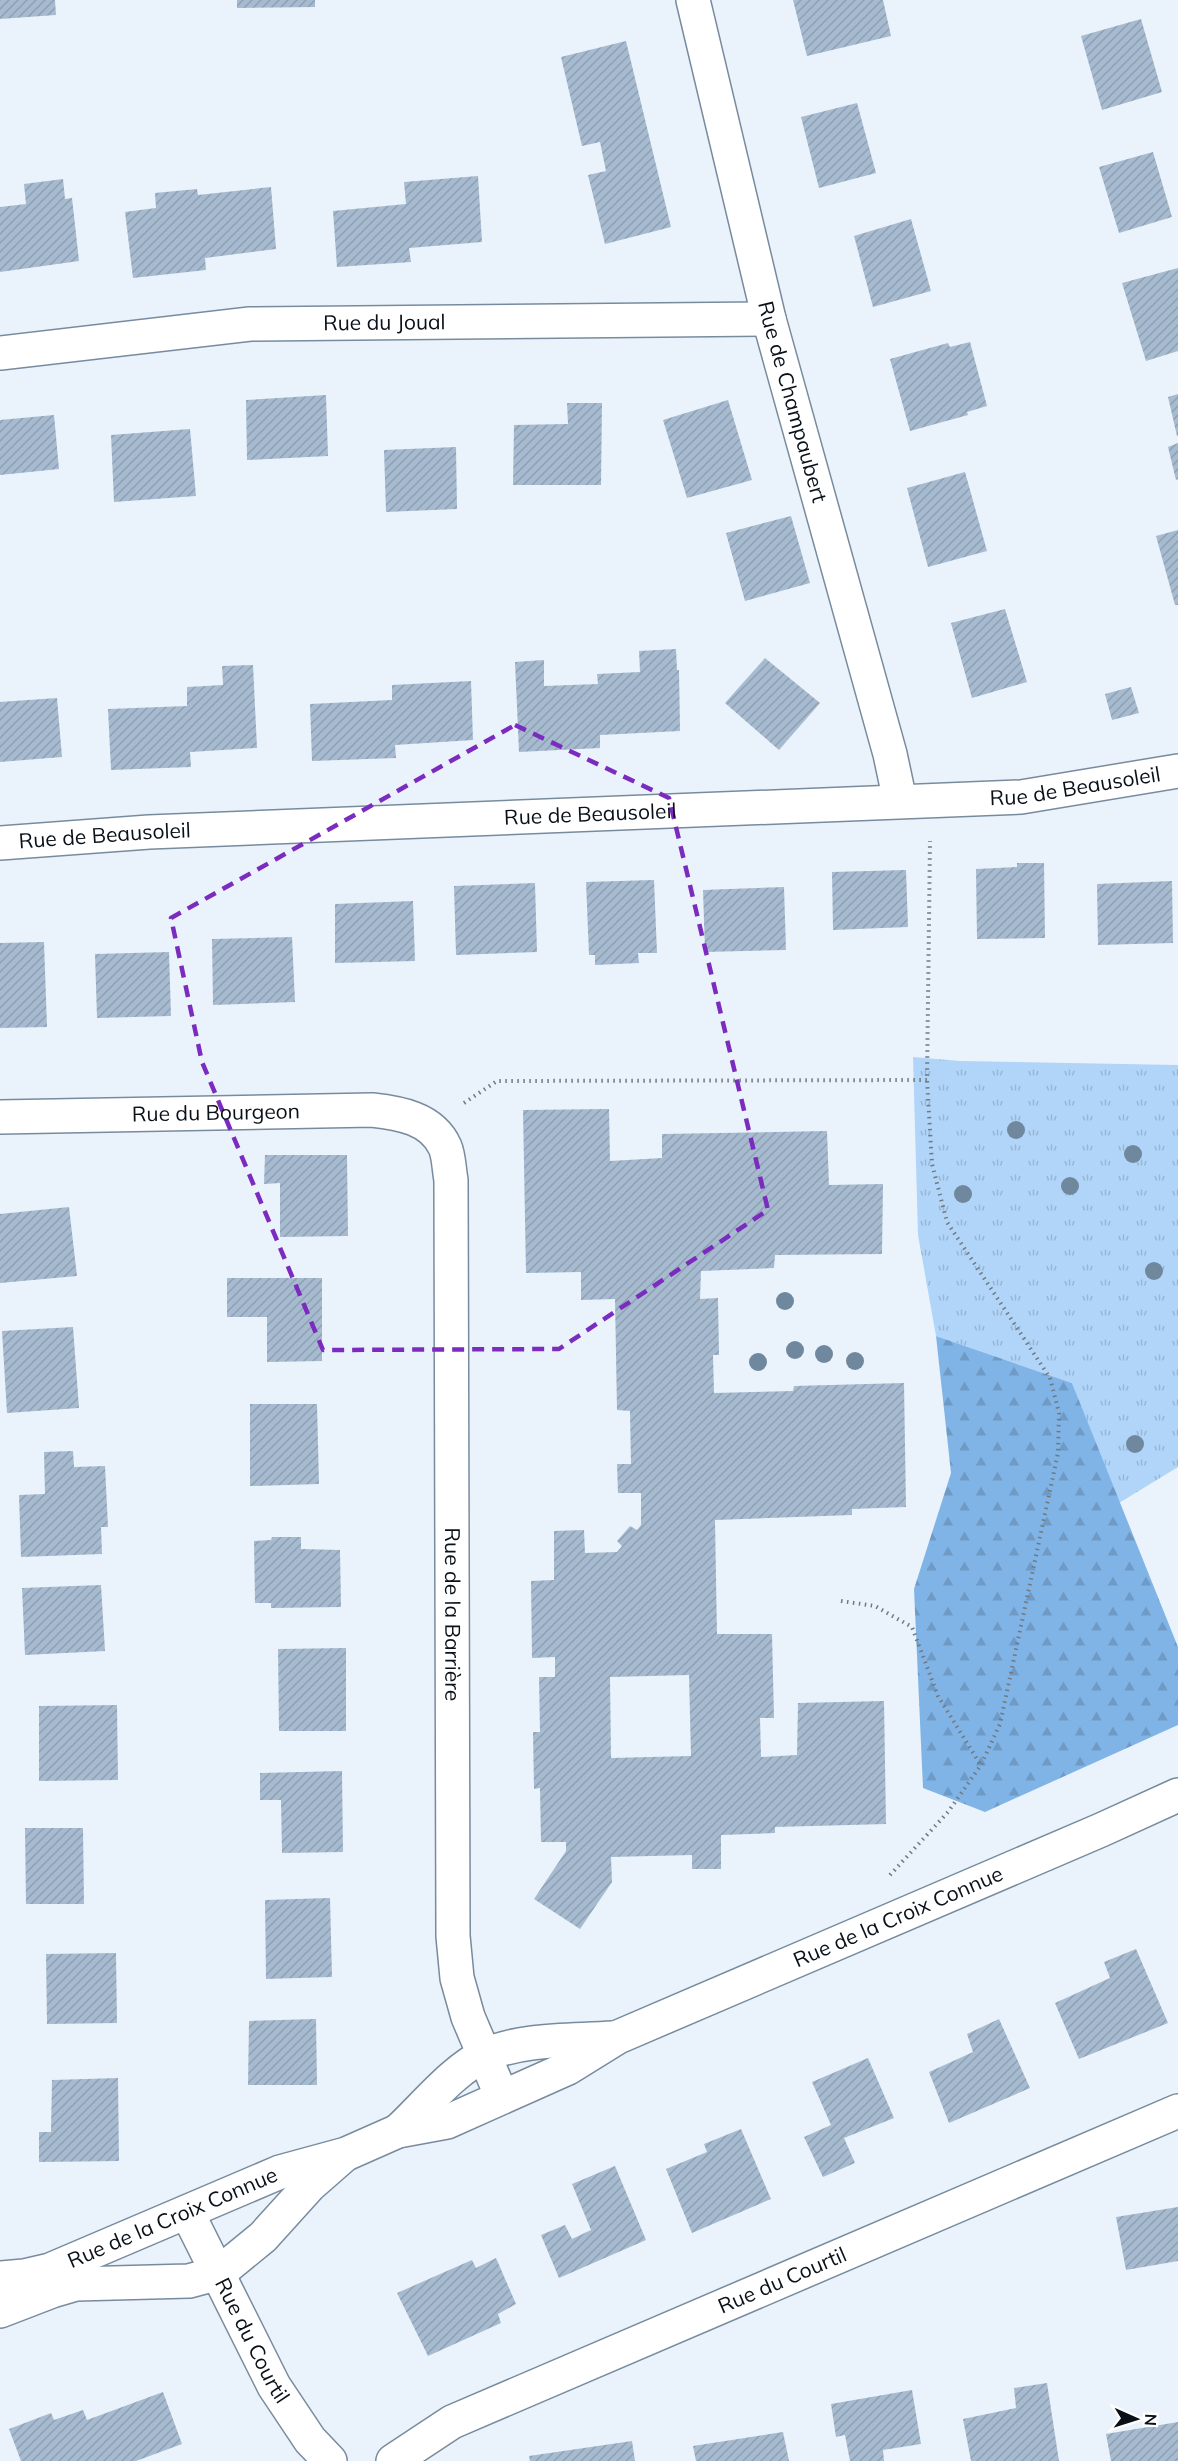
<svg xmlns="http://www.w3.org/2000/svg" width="1178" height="2461" font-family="Mulish,sans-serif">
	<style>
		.grass { fill: url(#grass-tufts) }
		.forest { fill: url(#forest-firs) }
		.building { fill: url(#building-hatch); fill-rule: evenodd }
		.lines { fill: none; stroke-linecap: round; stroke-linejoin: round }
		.minor-casing { stroke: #788b9e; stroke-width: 36 }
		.major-casing { stroke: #788b9e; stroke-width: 36 }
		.path { stroke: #717980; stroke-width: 4; stroke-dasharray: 1.5 4.5; stroke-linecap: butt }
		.minor { stroke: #fff; stroke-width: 33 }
		.major { stroke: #fff; stroke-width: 33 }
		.tree { fill: #6f889e }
		.marked { fill: none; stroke: #7b2cbf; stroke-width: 4.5; stroke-dasharray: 12 8; stroke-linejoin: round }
		.labels { text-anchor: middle; stroke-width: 4.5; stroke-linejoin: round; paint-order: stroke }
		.street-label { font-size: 21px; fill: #091017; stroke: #fff }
	</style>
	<defs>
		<pattern id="grass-tufts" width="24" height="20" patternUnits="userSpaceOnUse" patternTransform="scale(1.5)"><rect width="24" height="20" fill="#b1d5f9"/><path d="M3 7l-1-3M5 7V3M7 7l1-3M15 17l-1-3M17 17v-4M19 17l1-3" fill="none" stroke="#97b6d5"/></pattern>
		<pattern id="forest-firs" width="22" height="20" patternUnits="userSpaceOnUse" patternTransform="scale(1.5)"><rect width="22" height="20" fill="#81b4e6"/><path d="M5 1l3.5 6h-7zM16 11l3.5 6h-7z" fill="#6e9ac5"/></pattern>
		<pattern id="building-hatch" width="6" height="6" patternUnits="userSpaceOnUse" patternTransform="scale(1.5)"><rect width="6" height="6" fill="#a7bbd0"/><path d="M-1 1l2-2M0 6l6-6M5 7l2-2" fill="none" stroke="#8ea0b2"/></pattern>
	</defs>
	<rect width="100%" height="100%" fill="#eaf3fb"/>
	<path class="grass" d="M 913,1057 L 960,1061 L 1178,1065 L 1178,1467 L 1119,1503 L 1072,1383 L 936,1336 L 918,1235 Z"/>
	<path class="forest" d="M 936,1336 L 1072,1383 L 1178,1647 L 1178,1725 L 985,1812 L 923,1788 L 914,1589 L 951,1473 Z"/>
	<path class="building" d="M 0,0 L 55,0 L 56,15 L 0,19 Z
		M 237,0 L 315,0 L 315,7 L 237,8 Z
		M 793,0 L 883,0 L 891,36 L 807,56 Z
		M 1141,19 L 1162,92 L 1102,110 L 1081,36 Z
		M 626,41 L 671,227 L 605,244 L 588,175 L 606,171 L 600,142 L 582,146 L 561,57 Z
		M 857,103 L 876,173 L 819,188 L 801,117 Z
		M 1153,152 L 1172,217 L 1119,233 L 1099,167 Z
		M 478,176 L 482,242 L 409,248 L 411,262 L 337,267 L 333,211 L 406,204 L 404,182 Z
		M 63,179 L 65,199 L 72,198 L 79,261 L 0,272 L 0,207 L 26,204 L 24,184 Z
		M 271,187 L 276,249 L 205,258 L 206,270 L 133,278 L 125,212 L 156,208 L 155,193 L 197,189 L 198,195 Z
		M 911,219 L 931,291 L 873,307 L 854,236 Z
		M 1178,268 L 1178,351 L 1146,361 L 1122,283 Z
		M 970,342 L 987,406 L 967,412 L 968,415 L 910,431 L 890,359 L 948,343 L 950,347 Z
		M 1178,394 L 1178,436 L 1177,436 L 1168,397 Z
		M 326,395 L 328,456 L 247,460 L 246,400 Z
		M 728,400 L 752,480 L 687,498 L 663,420 Z
		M 567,403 L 602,403 L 601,485 L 513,485 L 514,425 L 568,424 Z
		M 54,415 L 59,469 L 0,475 L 0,420 Z
		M 190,429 L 196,496 L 114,502 L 111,435 Z
		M 1178,443 L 1178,479 L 1176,480 L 1168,447 Z
		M 456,447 L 457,509 L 386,512 L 384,450 Z
		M 965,472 L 987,551 L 928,567 L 907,488 Z
		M 791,516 L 810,583 L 745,601 L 726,533 Z
		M 1178,530 L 1178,605 L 1175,605 L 1156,536 Z
		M 1005,609 L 1027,682 L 972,698 L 951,623 Z
		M 676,649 L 677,670 L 679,670 L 680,731 L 600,735 L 600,748 L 519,752 L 515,662 L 544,660 L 544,686 L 598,684 L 597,674 L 640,672 L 639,651 Z
		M 765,658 L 820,703 L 779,750 L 725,703 Z
		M 253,665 L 257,748 L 190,752 L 191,767 L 111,770 L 108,709 L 187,706 L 187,687 L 223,685 L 222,666 Z
		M 471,681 L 473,740 L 395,745 L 396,758 L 312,761 L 310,704 L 392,700 L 392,685 Z
		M 1131,687 L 1139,713 L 1112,720 L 1105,694 Z
		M 57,698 L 62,757 L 0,762 L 0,702 Z
		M 1017,863 L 1044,863 L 1045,938 L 977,939 L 976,869 L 1017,867 Z
		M 906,870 L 908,927 L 833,930 L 832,872 Z
		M 654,880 L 657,953 L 638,953 L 639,963 L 595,965 L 595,955 L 589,955 L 586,882 Z
		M 1172,881 L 1173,943 L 1098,945 L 1097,884 Z
		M 535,883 L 537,952 L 456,955 L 454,886 Z
		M 784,887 L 786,950 L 705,952 L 703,890 Z
		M 413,901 L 415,961 L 335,963 L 335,904 Z
		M 292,937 L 295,1002 L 213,1005 L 212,939 Z
		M 44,942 L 47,1027 L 0,1028 L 0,943 Z
		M 169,952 L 171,1016 L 97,1018 L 95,954 Z
		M 609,1109 L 610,1161 L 662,1158 L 662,1134 L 827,1131 L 829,1185 L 883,1184 L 882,1254 L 775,1255 L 774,1268 L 701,1271 L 700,1299 L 718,1298 L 719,1355 L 713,1355 L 714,1393 L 793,1391 L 794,1386 L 904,1383 L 906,1507 L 852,1509 L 852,1515 L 715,1520 L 717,1634 L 772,1634 L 774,1718 L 760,1718 L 761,1757 L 797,1755 L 798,1703 L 884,1701 L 886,1824 L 775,1827 L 775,1833 L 721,1835 L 721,1869 L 692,1869 L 692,1855 L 611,1857 L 612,1882 L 580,1929 L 534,1899 L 566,1851 L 566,1842 L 541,1842 L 540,1788 L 534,1789 L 533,1732 L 540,1732 L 539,1677 L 555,1677 L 555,1657 L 532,1658 L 531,1581 L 554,1580 L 554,1531 L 584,1530 L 585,1553 L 617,1552 L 622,1546 L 617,1541 L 630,1526 L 637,1530 L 641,1525 L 641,1493 L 618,1493 L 617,1464 L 631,1464 L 630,1411 L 617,1410 L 615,1299 L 581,1300 L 581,1272 L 526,1273 L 523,1110 ZM 689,1675 L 691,1756 L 611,1758 L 610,1677 Z
		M 265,1155 L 347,1155 L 348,1236 L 280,1237 L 280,1183 L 264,1184 Z
		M 69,1207 L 77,1276 L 0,1283 L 0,1214 Z
		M 227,1278 L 322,1278 L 322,1361 L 267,1362 L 267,1317 L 227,1317 Z
		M 73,1327 L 79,1408 L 7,1413 L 2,1331 Z
		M 250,1404 L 317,1404 L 319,1484 L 250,1486 Z
		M 73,1451 L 74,1467 L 105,1466 L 108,1527 L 101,1527 L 102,1554 L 21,1557 L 19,1495 L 45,1494 L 44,1452 Z
		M 272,1537 L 301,1537 L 301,1549 L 340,1550 L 341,1607 L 271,1608 L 271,1603 L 255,1603 L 254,1541 L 271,1540 Z
		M 101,1585 L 105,1651 L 25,1655 L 22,1588 Z
		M 346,1648 L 346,1731 L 279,1731 L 278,1649 Z
		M 117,1705 L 118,1780 L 39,1781 L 39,1706 Z
		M 342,1771 L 343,1852 L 282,1853 L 281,1800 L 260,1800 L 260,1773 Z
		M 25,1828 L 83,1828 L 84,1904 L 26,1904 Z
		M 330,1898 L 332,1977 L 266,1979 L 265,1900 Z
		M 1136,1949 L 1168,2023 L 1079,2059 L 1055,2003 L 1110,1978 L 1104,1962 Z
		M 116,1953 L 117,2023 L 47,2024 L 46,1954 Z
		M 316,2019 L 317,2085 L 248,2085 L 249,2021 Z
		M 999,2019 L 1030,2088 L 949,2123 L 929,2072 L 973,2052 L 967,2034 Z
		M 868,2058 L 894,2118 L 844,2138 L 855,2163 L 823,2177 L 804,2137 L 831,2125 L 812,2082 Z
		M 118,2078 L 119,2161 L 39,2162 L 39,2132 L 51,2132 L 52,2080 Z
		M 741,2129 L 771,2199 L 692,2233 L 666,2169 L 707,2152 L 704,2144 Z
		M 615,2166 L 646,2240 L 559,2278 L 541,2235 L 565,2225 L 572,2239 L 591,2230 L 572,2184 Z
		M 1178,2207 L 1178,2261 L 1126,2270 L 1116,2217 Z
		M 496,2258 L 516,2304 L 498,2314 L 501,2323 L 428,2356 L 397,2293 L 472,2260 L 476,2268 Z
		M 1047,2383 L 1059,2461 L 971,2461 L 963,2419 L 1016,2408 L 1014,2388 Z
		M 912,2390 L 921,2444 L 883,2450 L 884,2461 L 850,2461 L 845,2435 L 836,2437 L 831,2404 Z
		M 163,2392 L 182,2444 L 136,2461 L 21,2461 L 9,2429 L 51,2413 L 54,2420 L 83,2410 L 87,2420 Z
		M 1178,2422 L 1178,2461 L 1111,2461 L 1106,2434 Z
		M 783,2432 L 789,2461 L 696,2461 L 693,2446 Z
		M 632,2441 L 635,2461 L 530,2461 L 529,2456 Z"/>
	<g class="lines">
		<defs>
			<g id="minor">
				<path id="s1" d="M 693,0 L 769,319 L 890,754 L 900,801"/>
				<path id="s2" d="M 0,353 L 250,324 L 769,319"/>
				<path id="s3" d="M 0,843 L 149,832 L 1021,797 L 1178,771"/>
				<path id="s4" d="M 0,1117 L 372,1110 C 399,1113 432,1118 445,1147 C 449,1156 449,1170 451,1180 L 453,1936 L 457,1978 L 468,2017 L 502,2097"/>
				<path id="s5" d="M 187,2212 L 274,2386 L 310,2440 L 330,2461"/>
				<path id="s6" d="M 393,2461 L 452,2422 L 1178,2111"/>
			</g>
			<g id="major">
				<path d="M 398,2131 C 423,2108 454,2069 485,2055 C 524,2038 572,2041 613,2038"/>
				<path id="s7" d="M 0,2278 L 24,2276 L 50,2270 L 280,2172 L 346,2154 L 398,2131 L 447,2122 L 568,2068 L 618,2037 L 1101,1830 L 1178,1795"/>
				<path d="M 0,2311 L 52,2291 L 76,2284 L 189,2281 L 219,2273 L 263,2237 L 310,2185 L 342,2157"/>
			</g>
		</defs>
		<use href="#minor" class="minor-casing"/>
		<use href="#major" class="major-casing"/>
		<path class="path" d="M 464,1103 L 497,1081 L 927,1080 L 930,841
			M 841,1601 L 875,1606 L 912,1627 L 938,1696 L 980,1764
			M 890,1875 L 948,1812 L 981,1765 L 1000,1724 L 1058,1453 L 1059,1413 L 1050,1378 L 947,1222 L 932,1164 L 927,1080"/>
		<use href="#minor" class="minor"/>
		<use href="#major" class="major"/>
	</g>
	<g class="tree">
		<circle cx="1016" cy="1130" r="9"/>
		<circle cx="1133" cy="1154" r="9"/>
		<circle cx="1070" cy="1186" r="9"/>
		<circle cx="963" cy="1194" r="9"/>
		<circle cx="1154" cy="1271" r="9"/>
		<circle cx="785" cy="1301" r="9"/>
		<circle cx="795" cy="1350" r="9"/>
		<circle cx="824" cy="1354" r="9"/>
		<circle cx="855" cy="1361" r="9"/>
		<circle cx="758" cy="1362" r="9"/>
		<circle cx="1135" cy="1444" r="9"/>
	</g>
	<path class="marked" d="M 515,725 L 669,798 L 768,1210 L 559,1349 L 323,1350 L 202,1062 L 171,918 Z"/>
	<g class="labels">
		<g class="street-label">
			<text dy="7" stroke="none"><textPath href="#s2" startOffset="386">Rue du Joual</textPath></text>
			<text dy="7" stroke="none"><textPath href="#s1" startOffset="414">Rue de Champaubert</textPath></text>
			<text dy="7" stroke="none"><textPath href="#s3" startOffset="1077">Rue de Beausoleil</textPath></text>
			<text dy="7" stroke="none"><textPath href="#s3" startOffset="591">Rue de Beausoleil</textPath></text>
			<text dy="7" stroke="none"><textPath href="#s3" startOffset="105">Rue de Beausoleil</textPath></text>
			<text dy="7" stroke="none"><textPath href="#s4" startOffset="216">Rue du Bourgeon</textPath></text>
			<text dy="7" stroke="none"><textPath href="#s4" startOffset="926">Rue de la Barrière</textPath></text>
			<text dy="7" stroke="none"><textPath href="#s7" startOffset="972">Rue de la Croix Connue</textPath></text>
			<text dy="7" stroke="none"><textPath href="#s7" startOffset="184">Rue de la Croix Connue</textPath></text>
			<text dy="7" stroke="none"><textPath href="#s6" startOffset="430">Rue du Courtil</textPath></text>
			<text dy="7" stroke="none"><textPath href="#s5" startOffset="144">Rue du Courtil</textPath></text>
		</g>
	</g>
	<g transform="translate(1136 2419) rotate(93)" stroke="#ffffff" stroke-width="4.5" paint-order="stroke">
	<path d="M0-4.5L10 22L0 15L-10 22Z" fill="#091017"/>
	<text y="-9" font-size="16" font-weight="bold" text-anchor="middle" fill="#091017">N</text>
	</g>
</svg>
